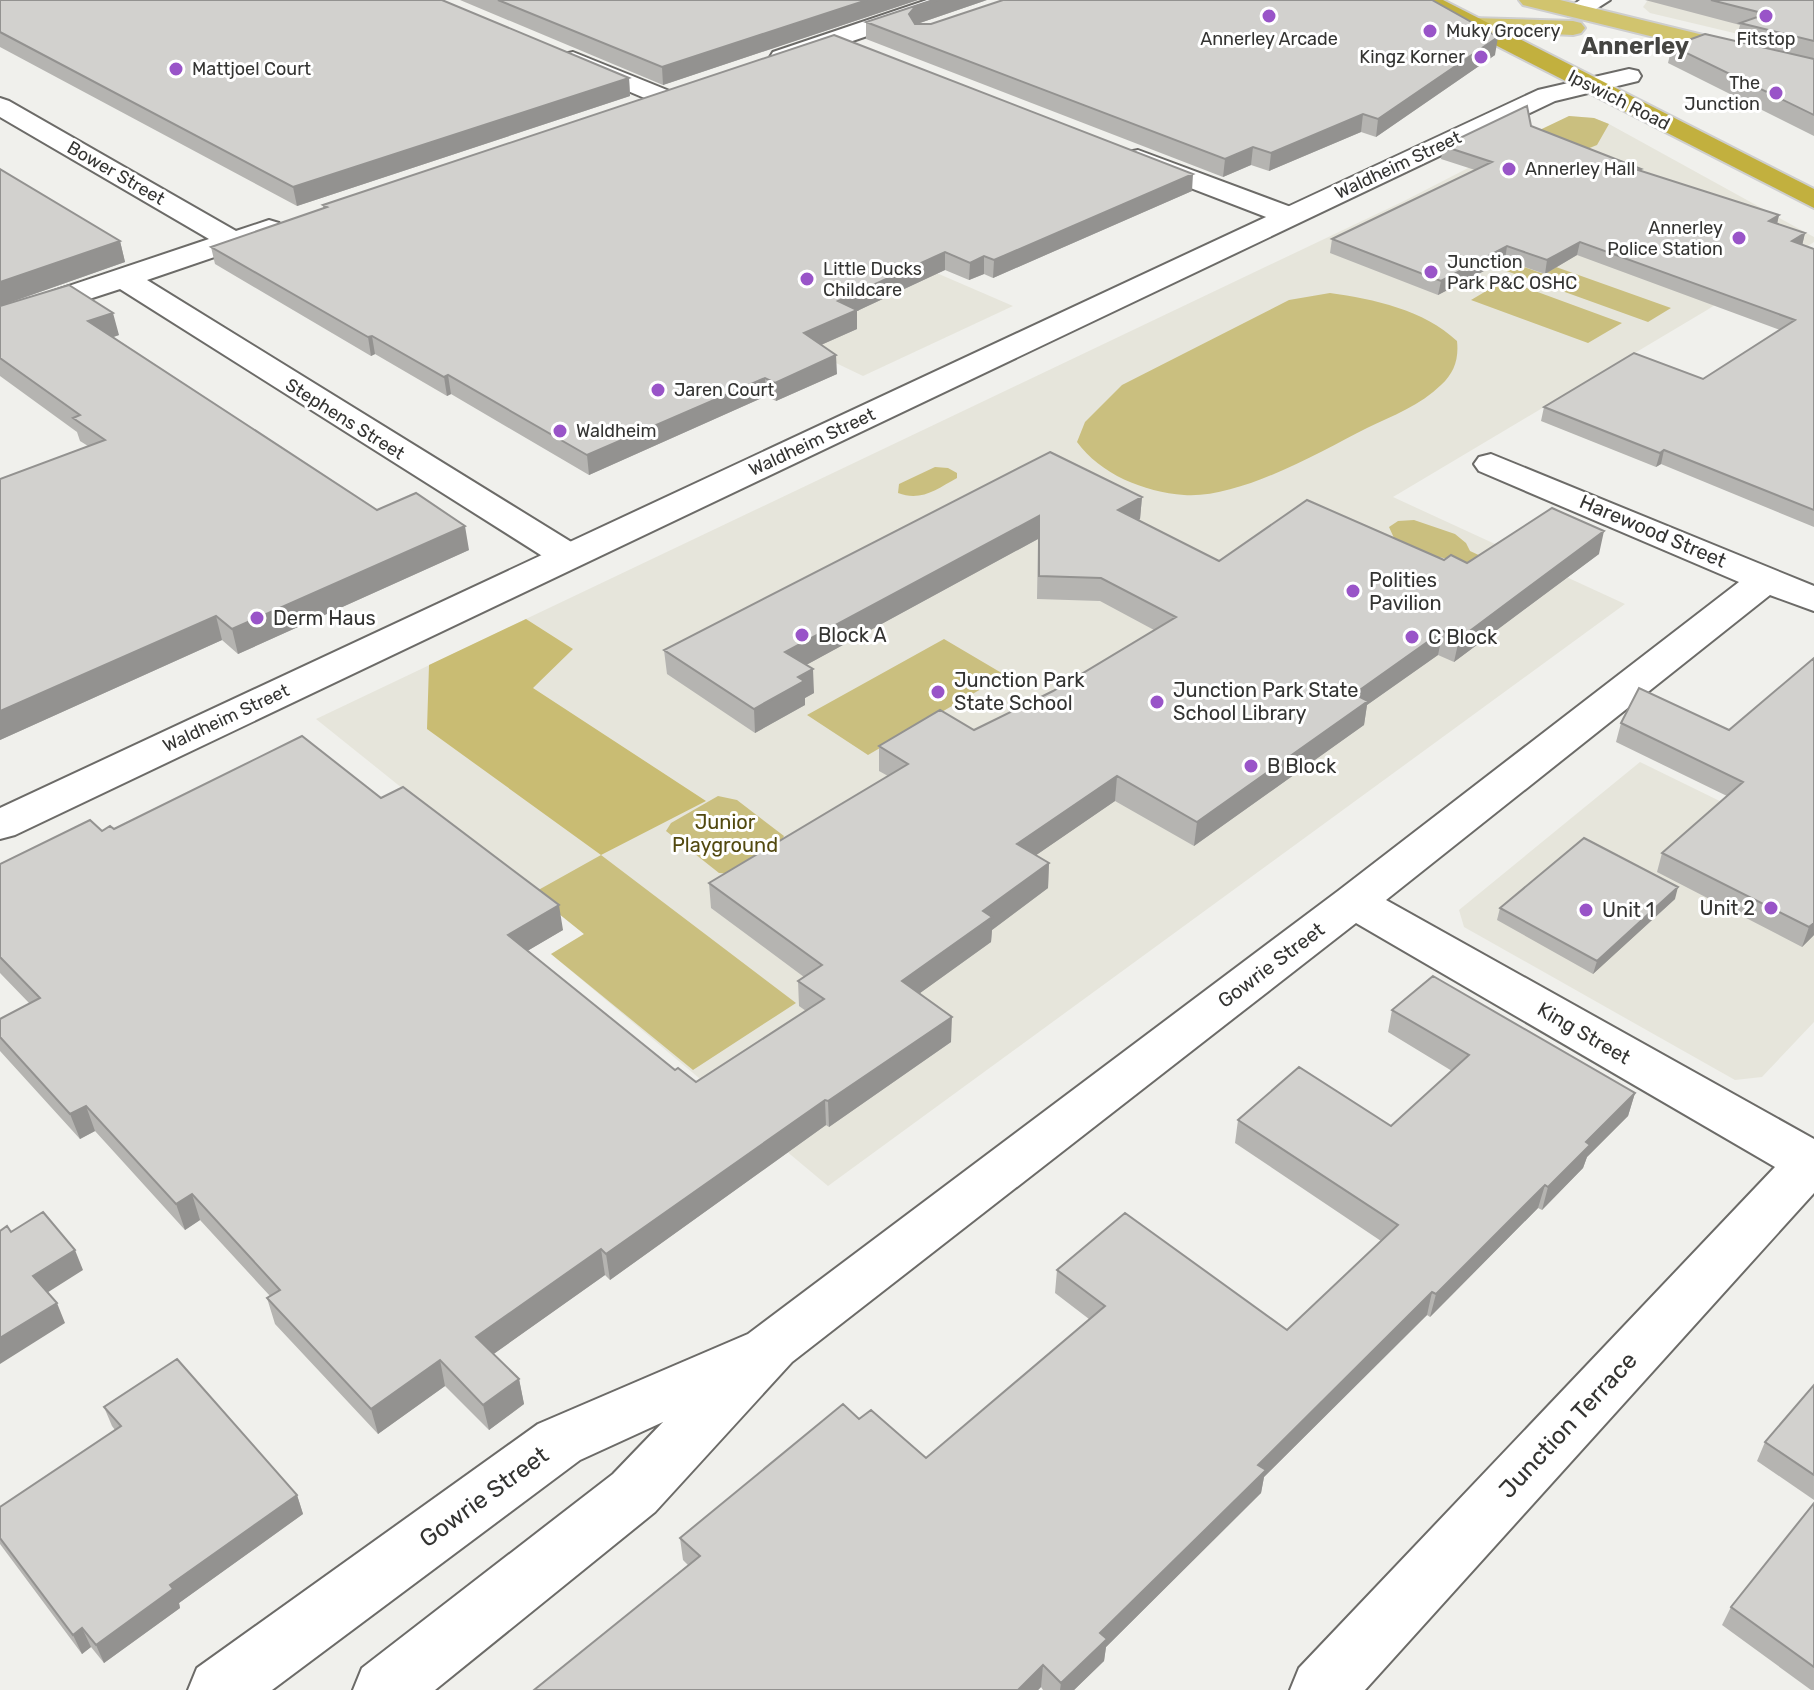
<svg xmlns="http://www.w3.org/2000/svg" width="1814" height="1690" font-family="Rubik,sans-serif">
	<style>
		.built { fill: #e6e5db }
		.green { fill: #cabf7f }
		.forest { fill: #c9bc73 }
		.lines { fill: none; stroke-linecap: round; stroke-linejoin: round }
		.minor-casing { stroke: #6c6b68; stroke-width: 4 }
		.tertiary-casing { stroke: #6c6b68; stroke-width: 4 }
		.primary-casing { stroke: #cecece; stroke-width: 4 }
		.trunk-casing { stroke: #cecece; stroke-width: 4 }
		.minor { fill: #fff; fill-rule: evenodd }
		.tertiary { fill: #fff; fill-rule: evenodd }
		.primary { fill: #d1c46e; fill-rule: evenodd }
		.trunk { fill: #c2b03e; fill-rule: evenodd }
		.wall { fill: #b5b4b1 }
		.shaded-wall { fill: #939290 }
		.building { fill: #d2d1ce; stroke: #939290; stroke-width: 2 }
		.poi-dot { fill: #9954c8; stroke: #fff; stroke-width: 3 }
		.labels { text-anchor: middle; stroke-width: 6; stroke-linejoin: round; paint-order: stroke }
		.far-poi-label { font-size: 18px; fill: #343432; stroke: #fff; text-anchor: start }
		.far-street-label { font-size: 18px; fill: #343432; stroke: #fff }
		.street-label { font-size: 20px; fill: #343432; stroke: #fff }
		.poi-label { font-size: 20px; fill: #343432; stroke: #fff; text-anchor: start }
		.park-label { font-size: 20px; fill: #524910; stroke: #fff }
		.far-district-label { font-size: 24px; font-weight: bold; fill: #454542; stroke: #fff }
		.near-street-label { font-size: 24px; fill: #343432; stroke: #fff }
	</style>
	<rect width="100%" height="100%" fill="#f0f0ec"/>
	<path class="built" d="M 1648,0 L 1814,0 L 1772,42 L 1650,13 L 1643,7 Z
		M 1569,116 L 1594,118 L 1609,124 L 1814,237 L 1814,242 L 1707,310 L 1393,497 L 1625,604 L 828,1186 L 551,954 L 584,934 L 316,719 L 1404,201 Z
		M 756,195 L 1013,306 L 863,376 L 607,253 Z
		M 1640,762 L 1814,847 L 1814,1022 L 1762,1077 L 1735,1080 L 1464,927 L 1459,910 Z"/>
	<path class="green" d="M 1569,116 L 1594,118 L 1609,124 L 1597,145 L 1572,155 L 1525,137 Z
		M 1510,262 L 1544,274 L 1556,267 L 1671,308 L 1648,322 L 1498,268 Z
		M 1505,280 L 1622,323 L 1588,343 L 1471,300 Z
		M 1330,293 C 1374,299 1424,310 1457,341 C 1459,359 1454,373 1441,385 C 1421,405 1392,416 1367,428 C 1318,453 1239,499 1184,495 C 1144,492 1100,474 1077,442 L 1085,422 L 1122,385 L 1289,300 Z
		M 935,467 L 948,468 L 957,473 L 957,478 C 937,489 921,502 898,493 L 899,484 Z
		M 1414,520 L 1455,534 L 1466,543 L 1470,551 L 1513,571 L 1433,556 L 1394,538 L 1389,527 L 1398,521 Z
		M 944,639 L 1005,675 L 868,755 L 807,715 Z
		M 718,796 L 737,800 L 784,836 L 776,851 L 737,874 L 719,873 L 666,831 L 671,823 Z
		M 601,855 L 796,1003 L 693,1070 L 551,954 L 584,934 L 533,893 Z"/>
	<path class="forest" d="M 526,619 L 573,649 L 533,688 L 706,801 L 601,855 L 427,729 L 429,665 Z"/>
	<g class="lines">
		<defs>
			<path id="minor" d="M 927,0 L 962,0 L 958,5 L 791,62 L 773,62 L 770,57 L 773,52 Z
				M 1580,0 L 1610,0 L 1585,16 L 1569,16 L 1565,11 Z
				M 573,52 L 672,92 L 676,97 L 672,102 L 654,102 L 564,64 L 561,59 L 564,54 Z
				M 0,98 L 9,101 L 236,231 L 269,220 L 279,223 L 283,229 L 279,235 L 147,280 L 581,548 L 586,556 L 581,564 L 568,567 L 555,564 L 120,289 L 0,328 L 0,309 L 209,239 L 0,117 Z
				M 1138,150 L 1299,210 L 1303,216 L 1299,222 L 1289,225 L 1279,222 L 1128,164 L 1125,158 L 1128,152 Z
				M 1491,454 L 1814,586 L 1814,611 L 1770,595 L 1386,900 L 1814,1139 L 1814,1193 L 1365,1690 L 1290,1690 L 1299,1668 L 1775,1167 L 1356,923 L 792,1362 L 655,1512 L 435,1690 L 353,1690 L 362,1668 L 613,1474 L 663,1422 L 580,1460 L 272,1690 L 188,1690 L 197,1668 L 538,1424 L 748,1334 L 1338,891 L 1739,582 L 1479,471 L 1474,464 L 1479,457 Z"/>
			<path id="tertiary" d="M 1629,69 L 1638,71 L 1641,76 L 1638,81 L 1555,101 L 15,835 L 0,839 L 0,808 L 1538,90 Z"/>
			<path id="primary" d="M 1519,0 L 1560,0 L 1814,62 L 1814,76 L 1523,5 Z
				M 1471,18 L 1573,21 L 1581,23 L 1585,28 L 1581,33 L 1573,35 L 1463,30 L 1459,25 L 1463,20 Z"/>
			<path id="trunk" d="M 1413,0 L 1443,0 L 1814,189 L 1814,208 L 1417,5 Z"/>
		</defs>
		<use href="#minor" class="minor-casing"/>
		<use href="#tertiary" class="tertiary-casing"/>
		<use href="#primary" class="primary-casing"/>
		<use href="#trunk" class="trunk-casing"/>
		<use href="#minor" class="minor"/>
		<use href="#tertiary" class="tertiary"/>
		<use href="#primary" class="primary"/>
		<use href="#trunk" class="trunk"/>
	</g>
	<path class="wall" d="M 0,0 L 629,78 L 630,96 L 297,206 L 0,47 Z
		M 460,0 L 918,0 L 663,85 Z
		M 987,0 L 917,24 L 1495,55 L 1376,137 L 1361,132 L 1269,171 L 1251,165 L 1223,177 L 866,39 L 866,22 Z
		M 1645,0 L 1814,0 L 1814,59 L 1736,40 L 1740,25 Z
		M 1672,46 L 1814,59 L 1814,136 L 1668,63 Z
		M 1531,126 L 1641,171 L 1779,215 L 1777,224 L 1805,233 L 1802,245 L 1814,249 L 1814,527 L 1661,464 L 1656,467 L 1541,421 L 1544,407 L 1703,379 L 1780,330 L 1577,255 L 1545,274 L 1505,260 L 1438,295 L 1330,253 L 1332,239 L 1475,170 L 1441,159 L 1443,146 Z
		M 0,169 L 120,241 L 125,262 L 0,306 L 119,335 L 113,337 L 377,510 L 469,550 L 238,654 L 222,640 L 0,740 L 0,479 L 88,446 L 80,441 L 77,432 L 0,376 Z
		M 1192,191 L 993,278 L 984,274 L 969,280 L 945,270 L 857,311 L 857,329 L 821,345 L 837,374 L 776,401 L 766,396 L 589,475 L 451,394 L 447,396 L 375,354 L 371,356 L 215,264 L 211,247 L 323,208 L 323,205 Z
		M 1142,497 L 1140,519 L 1139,520 L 1219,561 L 1444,560 L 1467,563 L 1599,554 L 1454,662 L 1438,655 L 1367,705 L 1364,725 L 1194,846 L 1115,801 L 1036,855 L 1049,863 L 1048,888 L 992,930 L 991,942 L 920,993 L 951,1042 L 829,1127 L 826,1125 L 610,1280 L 605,1275 L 493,1354 L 519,1379 L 524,1404 L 489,1430 L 445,1386 L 378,1434 L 275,1324 L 267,1298 L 270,1296 L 200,1220 L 185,1230 L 95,1131 L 80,1139 L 0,1051 L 0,1019 L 30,1004 L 0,973 L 0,864 L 102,831 L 381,798 L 563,930 L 527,951 L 675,1070 L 696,1082 L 806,1011 L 799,1006 L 798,981 L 804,977 L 711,908 L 709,883 L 888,776 L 879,771 L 879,746 L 974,730 L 1053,691 L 1154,630 L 1100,601 L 1037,599 L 1038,539 L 806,665 L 814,693 L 805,698 L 805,705 L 755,733 L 667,674 L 664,650 Z
		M 1621,723 L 1729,730 L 1814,935 L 1802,947 L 1657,872 L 1662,853 L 1727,796 L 1616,742 Z
		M 1675,899 L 1593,974 L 1497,920 L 1500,908 Z
		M 1392,1010 L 1635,1093 L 1628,1116 L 1587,1157 L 1583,1168 L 1542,1210 L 1538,1208 L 1430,1317 L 1427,1315 L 1264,1477 L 1261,1493 L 1106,1647 L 1104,1661 L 1074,1690 L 1043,1690 L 1041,1687 L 1038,1690 L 534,1690 L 688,1565 L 683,1560 L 680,1538 L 859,1419 L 926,1458 L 1089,1319 L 1055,1293 L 1057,1270 L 1287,1330 L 1381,1241 L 1235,1143 L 1238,1120 L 1391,1126 L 1452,1071 L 1388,1032 Z
		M 1814,1385 L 1814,1500 L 1757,1461 L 1765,1442 Z
		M 104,1407 L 297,1495 L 303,1514 L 179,1603 L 180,1608 L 104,1663 L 91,1647 L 82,1654 L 0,1544 L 0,1507 L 115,1430 L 112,1426 Z
		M 1814,1503 L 1814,1690 L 1811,1690 L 1722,1625 L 1731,1607 Z"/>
	<path class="shaded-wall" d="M 867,0 L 918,0 L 663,85 L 662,67 Z
		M 939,0 L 987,0 L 914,25 L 909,14 L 914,8 Z
		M 1498,37 L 1495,55 L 1376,137 L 1378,119 Z
		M 629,78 L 630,96 L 297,206 L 293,187 Z
		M 1363,114 L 1361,132 L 1269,171 L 1271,153 Z
		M 1253,147 L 1251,165 L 1223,177 L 1225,159 Z
		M 1193,174 L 1192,191 L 993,278 L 994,260 Z
		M 1779,215 L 1776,228 L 1769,221 Z
		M 1805,233 L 1802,246 L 1792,241 Z
		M 120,241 L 125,262 L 0,306 L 0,282 Z
		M 1580,242 L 1577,255 L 1545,274 L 1547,260 Z
		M 1507,246 L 1505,260 L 1438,295 L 1441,281 Z
		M 945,252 L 945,270 L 857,311 L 857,329 L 805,352 L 804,333 L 838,301 Z
		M 984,256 L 984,274 L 969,280 L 970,263 Z
		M 113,313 L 119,335 L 94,344 L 88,321 Z
		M 372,336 L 375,354 L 371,356 L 368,337 Z
		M 836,355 L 837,374 L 776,401 L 775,383 Z
		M 448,375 L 451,394 L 447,396 L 444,377 Z
		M 765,378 L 766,396 L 589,475 L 587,455 Z
		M 1664,450 L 1661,464 L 1656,467 L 1660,453 Z
		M 1142,497 L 1140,519 L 1116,533 L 1118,510 Z
		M 1039,516 L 1038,539 L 786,676 L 785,652 Z
		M 465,526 L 469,550 L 238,654 L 232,629 Z
		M 1604,531 L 1599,554 L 1454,662 L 1459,639 Z
		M 216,616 L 222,640 L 0,740 L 0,711 Z
		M 1443,631 L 1438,655 L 1367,705 L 1364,725 L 1194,846 L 1197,822 L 1354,694 Z
		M 813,669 L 814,693 L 805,698 L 805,705 L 755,733 L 754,709 L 798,677 Z
		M 1117,776 L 1115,801 L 1016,869 L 1017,844 Z
		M 1049,863 L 1048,888 L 992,930 L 991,942 L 902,1006 L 902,981 L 983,911 Z
		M 1678,887 L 1675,899 L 1593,974 L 1597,961 Z
		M 559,905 L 563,930 L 512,960 L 508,935 Z
		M 1814,923 L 1814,935 L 1802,947 L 1809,927 Z
		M 952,1017 L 951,1042 L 829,1127 L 828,1101 Z
		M 1635,1093 L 1628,1116 L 1587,1157 L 1583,1168 L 1542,1210 L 1548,1187 L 1586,1142 Z
		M 825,1100 L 826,1125 L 610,1280 L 606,1254 Z
		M 86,1106 L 95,1131 L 80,1139 L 70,1114 Z
		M 1545,1185 L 1538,1208 L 1430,1317 L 1436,1294 Z
		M 192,1194 L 200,1220 L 185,1230 L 176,1204 Z
		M 601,1249 L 605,1275 L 481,1363 L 476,1337 Z
		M 75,1250 L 83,1270 L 42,1296 L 33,1276 Z
		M 1432,1292 L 1427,1315 L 1264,1477 L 1261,1493 L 1106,1647 L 1104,1661 L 1074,1690 L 1060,1690 L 1061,1683 L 1100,1633 L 1258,1465 Z
		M 57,1303 L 65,1323 L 0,1364 L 0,1338 Z
		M 440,1360 L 445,1386 L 378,1434 L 371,1409 Z
		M 519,1379 L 524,1404 L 489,1430 L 483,1405 Z
		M 297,1495 L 303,1514 L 179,1603 L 180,1608 L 104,1663 L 96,1645 L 170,1585 Z
		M 82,1628 L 91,1647 L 82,1654 L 73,1635 Z
		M 1043,1665 L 1041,1687 L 1038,1690 L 1018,1690 Z"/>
	<path class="building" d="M 0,0 L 442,0 L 629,78 L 293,187 L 0,32 Z
		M 498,0 L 867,0 L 662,67 Z
		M 933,0 L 939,0 L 914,8 L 909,14 L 915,24 L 931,24 L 1003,0 L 1432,0 L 1498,37 L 1378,119 L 1363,114 L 1271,153 L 1253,147 L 1225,159 L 866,22 Z
		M 1711,0 L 1814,0 L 1814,41 L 1740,23 L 1766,14 Z
		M 1705,34 L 1814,59 L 1814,115 L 1672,46 Z
		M 834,35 L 1193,174 L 994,260 L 984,256 L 970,263 L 945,252 L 838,301 L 857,310 L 804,333 L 836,355 L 775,383 L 765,378 L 587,455 L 448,375 L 444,377 L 372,336 L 368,337 L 211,247 L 327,207 L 323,205 Z
		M 1527,106 L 1531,126 L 1641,169 L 1638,170 L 1779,215 L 1769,221 L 1805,233 L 1792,241 L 1814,249 L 1814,510 L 1664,450 L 1660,453 L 1544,407 L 1634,353 L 1703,379 L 1795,320 L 1580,242 L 1547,260 L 1507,246 L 1441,281 L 1332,239 L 1492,162 L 1443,146 Z
		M 0,169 L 120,241 L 0,282 Z
		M 69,285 L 113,313 L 88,321 L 377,510 L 416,493 L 465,526 L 232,629 L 216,616 L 0,711 L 0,479 L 105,440 L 73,418 L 80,415 L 0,358 L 0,306 Z
		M 1050,452 L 1142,497 L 1118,510 L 1219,561 L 1307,500 L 1444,560 L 1451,555 L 1467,563 L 1552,508 L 1604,531 L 1459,639 L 1443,631 L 1354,694 L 1368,701 L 1197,822 L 1117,776 L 1017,844 L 1049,863 L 983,911 L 992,917 L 902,981 L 952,1017 L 828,1101 L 825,1100 L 606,1254 L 601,1249 L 476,1337 L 519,1379 L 483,1405 L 440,1360 L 371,1409 L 267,1298 L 280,1290 L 192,1194 L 176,1204 L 86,1106 L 70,1114 L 0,1037 L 0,1019 L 40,998 L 0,957 L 0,864 L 90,820 L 102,831 L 110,826 L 114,829 L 302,736 L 381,798 L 403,787 L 559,905 L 508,935 L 675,1070 L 678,1068 L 696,1082 L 824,999 L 798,981 L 822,965 L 709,883 L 908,764 L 879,746 L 940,710 L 974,730 L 1053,691 L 1176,617 L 1101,578 L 1039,576 L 1039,516 L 785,652 L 813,669 L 798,677 L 804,681 L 754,709 L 664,650 Z
		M 1814,658 L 1814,923 L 1809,927 L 1662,853 L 1743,782 L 1621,723 L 1639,688 L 1729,730 Z
		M 1584,838 L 1678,887 L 1597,961 L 1500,908 Z
		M 1433,976 L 1635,1093 L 1586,1142 L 1590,1145 L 1548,1187 L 1545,1185 L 1436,1294 L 1432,1292 L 1258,1465 L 1266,1470 L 1100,1633 L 1107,1639 L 1061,1683 L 1043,1665 L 1018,1690 L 534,1690 L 700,1556 L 680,1538 L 843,1404 L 859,1419 L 871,1410 L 926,1458 L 1105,1306 L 1057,1270 L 1125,1213 L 1287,1330 L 1398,1225 L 1238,1120 L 1299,1067 L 1391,1126 L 1469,1055 L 1392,1010 Z
		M 43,1212 L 75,1250 L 33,1276 L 57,1303 L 0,1338 L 0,1231 L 7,1226 L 11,1232 Z
		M 177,1359 L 297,1495 L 170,1585 L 173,1589 L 96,1645 L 82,1628 L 73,1635 L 0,1538 L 0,1507 L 121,1426 L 104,1407 Z
		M 1814,1385 L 1814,1475 L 1765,1442 Z
		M 1814,1503 L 1814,1667 L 1731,1607 Z"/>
	<g class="poi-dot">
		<circle cx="1269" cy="16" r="8"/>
		<circle cx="1766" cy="16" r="8"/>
		<circle cx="1430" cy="31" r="8"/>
		<circle cx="1481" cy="57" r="8"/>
		<circle cx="176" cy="69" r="8"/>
		<circle cx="1776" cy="93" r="8"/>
		<circle cx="1509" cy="169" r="8"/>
		<circle cx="1739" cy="238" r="8"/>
		<circle cx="1431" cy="272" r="8"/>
		<circle cx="807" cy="279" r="8"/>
		<circle cx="658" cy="390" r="8"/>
		<circle cx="560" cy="431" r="8"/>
		<circle cx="1353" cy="591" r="8"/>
		<circle cx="257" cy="618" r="8"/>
		<circle cx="802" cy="635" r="8"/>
		<circle cx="1412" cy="637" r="8"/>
		<circle cx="938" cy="692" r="8"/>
		<circle cx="1157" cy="702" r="8"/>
		<circle cx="1251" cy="766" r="8"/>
		<circle cx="1771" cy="908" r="8"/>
		<circle cx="1586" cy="910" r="8"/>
	</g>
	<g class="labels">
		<g class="far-poi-label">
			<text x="1446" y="37">Muky Grocery</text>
			<text x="1269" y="45" text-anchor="middle">Annerley Arcade</text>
			<text x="1766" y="45" text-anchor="middle">Fitstop</text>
			<text x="1465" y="63" text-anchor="end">Kingz Korner</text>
			<text x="192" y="75">Mattjoel Court</text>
			<text x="1760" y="89" text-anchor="end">The<tspan x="1760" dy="21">Junction</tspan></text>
			<text x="1525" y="175">Annerley Hall</text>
			<text x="1723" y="234" text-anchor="end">Annerley<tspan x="1723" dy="21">Police Station</tspan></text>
			<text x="1447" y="268">Junction<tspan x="1447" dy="21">Park P&amp;C OSHC</tspan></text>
			<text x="823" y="275">Little Ducks<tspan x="823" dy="21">Childcare</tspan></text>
			<text x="674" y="396">Jaren Court</text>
			<text x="576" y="437">Waldheim</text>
		</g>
		<g class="far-street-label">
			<text transform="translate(1619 100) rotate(27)" y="6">Ipswich Road</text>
			<text transform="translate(1398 165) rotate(-25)" y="6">Waldheim Street</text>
			<text transform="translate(116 173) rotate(30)" y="6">Bower Street</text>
			<text transform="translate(345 419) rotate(32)" y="6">Stephens Street</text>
			<text transform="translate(812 442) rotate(-25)" y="6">Waldheim Street</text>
			<text transform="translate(226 718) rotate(-25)" y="6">Waldheim Street</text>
		</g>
		<g class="street-label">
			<text transform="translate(1653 531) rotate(23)" y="7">Harewood Street</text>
			<text transform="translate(1271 965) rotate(-37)" y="7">Gowrie Street</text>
			<text transform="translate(1584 1033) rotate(30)" y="7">King Street</text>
		</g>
		<g class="poi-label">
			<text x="1369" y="587">Polities<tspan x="1369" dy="23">Pavilion</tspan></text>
			<text x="273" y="625">Derm Haus</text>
			<text x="818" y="642">Block A</text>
			<text x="1428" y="644">C Block</text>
			<text x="954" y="687">Junction Park<tspan x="954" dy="23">State School</tspan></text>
			<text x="1173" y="697">Junction Park State<tspan x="1173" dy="23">School Library</tspan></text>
			<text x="1267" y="773">B Block</text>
			<text x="1755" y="915" text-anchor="end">Unit 2</text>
			<text x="1602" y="917">Unit 1</text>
		</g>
		<g class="park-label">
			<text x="725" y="829">Junior<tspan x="725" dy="23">Playground</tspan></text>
		</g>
		<g class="far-district-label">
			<text x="1635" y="54">Annerley</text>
		</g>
		<g class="near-street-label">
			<text transform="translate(1568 1425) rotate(-47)" y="8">Junction Terrace</text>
			<text transform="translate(484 1497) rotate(-36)" y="8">Gowrie Street</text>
		</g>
	</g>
</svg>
